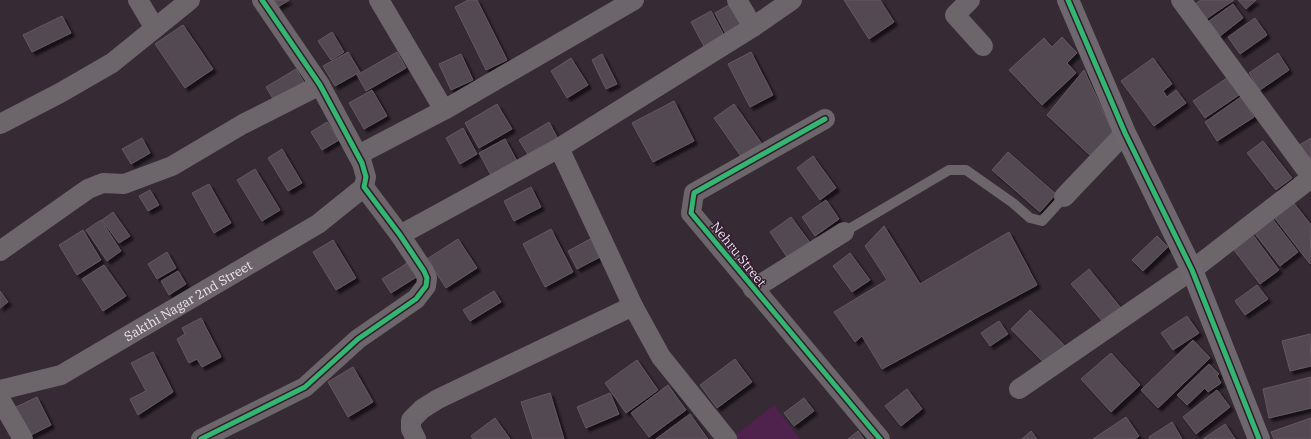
<svg xmlns="http://www.w3.org/2000/svg" width="1311" height="439" font-family="'IBM Plex Serif',serif">
	<style>
		.green { fill: #4f224d }
		.building { fill: #534852; stroke: #645962; filter: url(#shadow) }
		.lines { fill: none; stroke-linecap: round; stroke-linejoin: round }
		.lane { stroke: #6c666b; stroke-width: 10 }
		.street { stroke: #6c666b; stroke-width: 20 }
		.secondary { stroke: #6f676e; stroke-width: 22 }
		.cycleway-casing { stroke: #311c2f; stroke-width: 8 }
		.cycleway { stroke: #33b770; stroke-width: 5 }
		.labels { text-anchor: middle; stroke-width: 3; stroke-linejoin: round; paint-order: stroke }
		.street-label { font-size: 13px; fill: #f0e2ef; stroke: #311c2f }
	</style>
	<defs>
		<filter id="shadow"><feDropShadow dx="3.5" dy="3.5" stdDeviation="1" flood-color="#0009"/></filter>
	</defs>
	<rect width="100%" height="100%" fill="#362a35"/>
	<path class="green" d="M 774,405 L 800,439 L 730,439 Z"/>
	<path class="building" d="M 274,0 L 289,0 L 278,7 Z
		M 468,0 L 477,0 L 507,60 L 486,70 L 455,7 Z
		M 844,0 L 880,0 L 894,22 L 869,39 Z
		M 1201,0 L 1234,0 L 1206,19 L 1195,4 Z
		M 1238,0 L 1256,0 L 1246,9 Z
		M 732,3 L 746,28 L 728,38 L 715,13 Z
		M 1233,4 L 1243,18 L 1220,36 L 1209,21 Z
		M 711,11 L 726,39 L 706,50 L 691,22 Z
		M 62,16 L 71,33 L 32,52 L 23,35 Z
		M 1255,18 L 1267,35 L 1240,54 L 1228,37 Z
		M 183,25 L 213,69 L 185,88 L 155,44 Z
		M 332,32 L 344,52 L 331,60 L 318,41 Z
		M 1062,37 L 1077,53 L 1067,63 L 1076,73 L 1042,105 L 1009,70 L 1044,38 L 1052,47 Z
		M 348,52 L 360,72 L 335,86 L 323,66 Z
		M 397,52 L 406,68 L 366,91 L 357,75 Z
		M 751,52 L 773,95 L 750,107 L 728,64 Z
		M 1278,53 L 1289,70 L 1260,90 L 1249,73 Z
		M 461,54 L 473,80 L 451,90 L 439,64 Z
		M 602,54 L 617,84 L 606,89 L 592,60 Z
		M 571,58 L 588,85 L 567,98 L 551,71 Z
		M 1153,58 L 1172,84 L 1163,91 L 1167,97 L 1176,90 L 1186,103 L 1154,126 L 1121,81 Z
		M 296,69 L 305,84 L 275,102 L 266,87 Z
		M 1084,70 L 1115,137 L 1094,159 L 1047,115 Z
		M 1227,78 L 1239,95 L 1205,118 L 1193,101 Z
		M 372,90 L 387,116 L 364,129 L 349,103 Z
		M 1241,97 L 1254,117 L 1217,141 L 1205,122 Z
		M 674,101 L 694,141 L 653,162 L 632,123 Z
		M 497,104 L 512,129 L 479,148 L 465,123 Z
		M 734,104 L 762,144 L 742,158 L 714,118 Z
		M 327,122 L 339,140 L 322,150 L 311,132 Z
		M 549,122 L 559,141 L 530,158 L 519,140 Z
		M 463,128 L 477,154 L 460,164 L 446,138 Z
		M 142,138 L 150,153 L 131,164 L 122,149 Z
		M 1311,138 L 1311,165 L 1296,147 Z
		M 505,139 L 518,163 L 492,177 L 479,153 Z
		M 1263,141 L 1292,178 L 1276,190 L 1247,153 Z
		M 282,149 L 302,183 L 288,191 L 268,158 Z
		M 1008,152 L 1056,194 L 1040,212 L 992,170 Z
		M 813,156 L 836,188 L 820,200 L 797,168 Z
		M 255,169 L 280,210 L 262,221 L 237,180 Z
		M 209,184 L 231,223 L 214,233 L 192,193 Z
		M 531,187 L 541,207 L 514,221 L 504,201 Z
		M 150,190 L 159,205 L 148,211 L 139,196 Z
		M 826,200 L 839,219 L 815,236 L 802,217 Z
		M 1293,202 L 1311,225 L 1310,264 L 1274,217 Z
		M 113,212 L 130,236 L 119,243 L 102,220 Z
		M 791,217 L 811,244 L 789,260 L 770,232 Z
		M 1271,217 L 1298,252 L 1280,266 L 1253,231 Z
		M 101,220 L 121,251 L 107,261 L 86,230 Z
		M 884,226 L 920,284 L 1009,232 L 1037,285 L 882,369 L 862,336 L 855,342 L 834,312 L 887,280 L 865,246 Z
		M 551,229 L 573,272 L 545,287 L 523,244 Z
		M 83,230 L 101,260 L 77,275 L 59,245 Z
		M 1253,235 L 1279,270 L 1260,284 L 1234,250 Z
		M 1157,236 L 1168,247 L 1143,271 L 1132,260 Z
		M 594,237 L 604,255 L 577,269 L 568,251 Z
		M 458,239 L 477,268 L 446,288 L 427,259 Z
		M 333,240 L 356,278 L 336,290 L 313,252 Z
		M 167,252 L 176,268 L 157,279 L 148,264 Z
		M 850,253 L 870,280 L 852,292 L 833,266 Z
		M 409,262 L 418,276 L 391,293 L 382,279 Z
		M 104,265 L 126,296 L 103,311 L 82,279 Z
		M 1089,269 L 1121,308 L 1103,322 L 1071,284 Z
		M 178,271 L 186,284 L 169,295 L 161,281 Z
		M 1257,285 L 1268,299 L 1245,315 L 1235,301 Z
		M 0,291 L 8,302 L 0,308 Z
		M 494,291 L 501,302 L 470,321 L 463,310 Z
		M 1030,310 L 1067,348 L 1048,367 L 1011,329 Z
		M 1187,316 L 1199,333 L 1173,350 L 1161,333 Z
		M 201,318 L 221,357 L 202,367 L 197,359 L 189,363 L 177,339 L 185,334 L 182,328 Z
		M 999,321 L 1008,334 L 990,346 L 981,333 Z
		M 1310,334 L 1311,366 L 1290,371 L 1282,341 Z
		M 1193,340 L 1210,358 L 1158,408 L 1141,390 Z
		M 153,352 L 173,392 L 138,415 L 130,399 L 146,391 L 131,363 Z
		M 1111,353 L 1140,385 L 1111,412 L 1081,379 Z
		M 735,359 L 752,382 L 717,408 L 700,385 Z
		M 637,360 L 658,390 L 626,413 L 605,383 Z
		M 1209,364 L 1219,374 L 1217,376 L 1221,383 L 1208,392 L 1205,388 L 1187,405 L 1177,395 Z
		M 353,367 L 373,402 L 348,417 L 328,382 Z
		M 1311,377 L 1311,408 L 1269,418 L 1263,389 Z
		M 668,385 L 686,410 L 649,437 L 631,413 Z
		M 907,389 L 922,409 L 901,426 L 885,406 Z
		M 1217,390 L 1230,407 L 1196,434 L 1183,417 Z
		M 550,393 L 564,439 L 533,439 L 521,402 Z
		M 610,393 L 619,414 L 586,428 L 577,407 Z
		M 37,397 L 51,425 L 27,437 L 14,408 Z
		M 804,398 L 814,411 L 794,426 L 784,413 Z
		M 690,414 L 708,439 L 656,439 Z
		M 1126,417 L 1139,436 L 1135,439 L 1093,439 Z
		M 495,418 L 510,439 L 473,439 L 471,436 Z
		M 1311,418 L 1311,439 L 1274,439 L 1271,432 Z
		M 1172,422 L 1182,439 L 1150,439 L 1149,437 Z
		M 1225,424 L 1235,439 L 1203,439 Z
		M 858,431 L 864,439 L 848,439 Z
		M 1031,431 L 1037,439 L 1022,439 Z"/>
	<g class="lines">
		<path class="lane" d="M 844,232 L 949,170 L 966,170 L 1013,203 L 1030,218 L 1042,221 L 1064,197"/>
		<g class="street">
			<path d="M 138,0 L 154,27"/>
			<path d="M 379,0 L 444,110"/>
			<path d="M 737,0 L 753,27"/>
			<path d="M 970,0 L 955,15 L 983,46"/>
			<path d="M 1181,0 L 1311,176"/>
			<path d="M 825,119 L 694,193 L 691,213 L 880,439"/>
			<path d="M 0,124 L 60,93 L 112,63 L 190,0"/>
			<path d="M 559,148 L 633,306 L 661,357 L 727,439"/>
			<path d="M 358,155 L 444,110 L 634,0"/>
			<path d="M 1064,197 L 1125,133"/>
			<path d="M 400,235 L 559,148 L 753,27 L 792,0"/>
			<path d="M 0,251 L 88,189 L 103,183 L 124,184 L 172,166 L 243,124 L 320,85"/>
			<path d="M 753,289 L 844,232"/>
			<path d="M 1019,389 L 1192,270 L 1311,178"/>
			<path id="s1" d="M 0,390 L 61,375 L 318,224 L 364,187"/>
			<path d="M 0,399 L 23,439"/>
			<path d="M 201,439 L 305,387 L 358,339 L 416,299 L 426,286 L 427,278 L 424,271 L 400,235 L 364,187 L 366,177 L 362,163 L 320,85 L 262,0"/>
			<path d="M 416,439 L 411,429 L 411,420 L 422,409 L 438,399 L 633,306"/>
		</g>
		<path class="secondary" d="M 1068,0 L 1125,133 L 1192,270 L 1259,439"/>
		<defs>
			<path id="cycleway" d="M 1068,0 L 1125,133 L 1192,270 L 1259,439
				M 825,119 L 694,193 L 691,213 L 880,439
				M 201,439 L 305,387 L 358,339 L 416,299 L 426,286 L 427,278 L 424,271 L 400,235 L 364,187 L 366,177 L 362,163 L 320,85 L 262,0"/>
		</defs>
		<use href="#cycleway" class="cycleway-casing"/>
		<use href="#cycleway" class="cycleway"/>
	</g>
	<g class="labels">
		<g class="street-label">
			<text transform="translate(739 254) rotate(51)" y="5">Nehru Street</text>
			<text dy="5" stroke="none"><textPath href="#s1" startOffset="210">Sakthi Nagar 2nd Street</textPath></text>
		</g>
	</g>
</svg>
